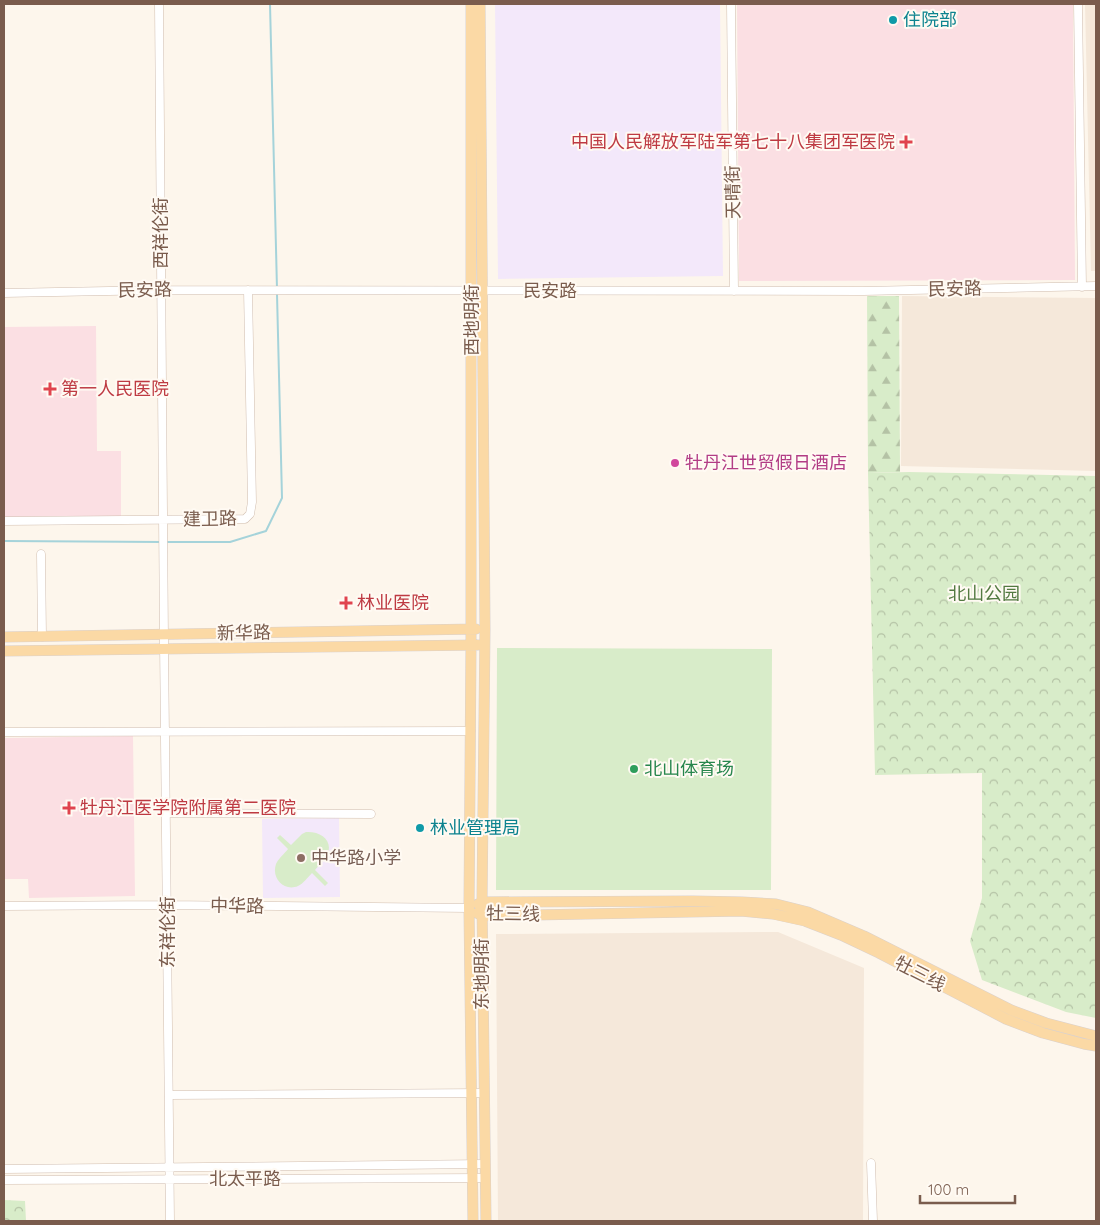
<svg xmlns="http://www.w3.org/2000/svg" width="1100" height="1225" font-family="Quicksand,'Noto Sans SC',sans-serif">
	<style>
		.residential { fill: #f5e8da }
		.education { fill: #f3e8fa }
		.medical { fill: #fbdfe3 }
		.forest { fill: url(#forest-firs) }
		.park { fill: url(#park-crowns) }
		.pitch { fill: #d8ecc9 }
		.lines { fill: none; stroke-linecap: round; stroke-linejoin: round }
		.stream { stroke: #a5d3da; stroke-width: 2 }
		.minor-casing { stroke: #d1beb0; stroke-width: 9 }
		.major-casing { stroke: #dad1cd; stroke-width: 11 }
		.minor { stroke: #fff; stroke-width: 8 }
		.major { stroke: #fbd9a5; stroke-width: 10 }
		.culture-dot { fill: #0f9aa8; stroke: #fffaf3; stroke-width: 2 }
		.health-dot { fill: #e0444e; stroke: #fffaf3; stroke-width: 2 }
		.hotel-dot { fill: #d1479c; stroke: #fffaf3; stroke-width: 2 }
		.leisure-dot { fill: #2e9e5b; stroke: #fffaf3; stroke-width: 2 }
		.education-dot { fill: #8d6e63; stroke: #fffaf3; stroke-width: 2 }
		.labels { text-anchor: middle; stroke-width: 4; stroke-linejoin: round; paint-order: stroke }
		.culture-label { font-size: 18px; fill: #0d838f; stroke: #fffaf3; text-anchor: start }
		.health-label { font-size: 18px; fill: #be3a42; stroke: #fffaf3; text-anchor: start }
		.street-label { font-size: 18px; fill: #7a5c4d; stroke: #fffaf3 }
		.hotel-label { font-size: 18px; fill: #b23c85; stroke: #fffaf3; text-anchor: start }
		.park-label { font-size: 18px; fill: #537a41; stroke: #fffaf3 }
		.leisure-label { font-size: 18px; fill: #27864d; stroke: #fffaf3; text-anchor: start }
		.education-label { font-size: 18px; fill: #785e54; stroke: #fffaf3; text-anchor: start }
	</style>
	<defs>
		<pattern id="forest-firs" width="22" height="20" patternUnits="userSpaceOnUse" patternTransform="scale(1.25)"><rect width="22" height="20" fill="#d8ecc9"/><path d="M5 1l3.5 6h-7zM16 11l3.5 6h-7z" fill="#b4c2a5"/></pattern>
		<pattern id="park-crowns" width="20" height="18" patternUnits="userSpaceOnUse" patternTransform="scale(1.25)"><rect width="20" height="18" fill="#d8ecc9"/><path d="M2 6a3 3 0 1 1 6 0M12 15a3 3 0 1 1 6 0" fill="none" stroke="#b4c2a5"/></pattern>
	</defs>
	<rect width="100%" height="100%" fill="#fdf6ec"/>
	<path class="residential" d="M 1085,4 L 1096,4 L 1096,271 L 1091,271 Z
		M 902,296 L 1096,298 L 1096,471 L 901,466 Z
		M 778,932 L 864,968 L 863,1221 L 498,1221 L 496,934 Z"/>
	<path class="education" d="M 495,4 L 720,4 L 723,276 L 498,279 Z
		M 339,818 L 340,897 L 263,898 L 262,819 Z"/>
	<path class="medical" d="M 737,4 L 1073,4 L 1075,280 L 739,281 Z
		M 4,297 L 5,327 L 96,326 L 97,451 L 121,451 L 121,519 L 4,521 Z
		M 133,736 L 135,896 L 29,898 L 28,879 L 4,879 L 4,738 Z"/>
	<path class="forest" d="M 867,296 L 899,296 L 900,472 L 868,473 Z"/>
	<path class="park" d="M 909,472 L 1096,476 L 1096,1018 L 1066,1012 L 982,980 L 970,941 L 982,898 L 982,773 L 875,775 L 868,473 Z
		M 4,1200 L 25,1201 L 26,1221 L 4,1221 Z"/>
	<path class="pitch" d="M 497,648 L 772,649 L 771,890 L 496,890 Z
		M 306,832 C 322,831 335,842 326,857 C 323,862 318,866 315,870 L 328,883 L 325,886 L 312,873 C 308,877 303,884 298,886 C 284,892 271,878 276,864 C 278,859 284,854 288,849 L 277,838 L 280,835 L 291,845 L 302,834 Z"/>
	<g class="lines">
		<path class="stream" d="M 270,4 L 277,289
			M 4,541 L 162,542
			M 166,542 L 230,542 L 266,531 L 282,498 L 277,294"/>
		<defs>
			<path id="minor" d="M 159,4 L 164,642 L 170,1221
				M 731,4 L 734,291
				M 1078,4 L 1082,287
				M 4,293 L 161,290 L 863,291 L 1096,286
				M 4,521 L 245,519 L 250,514 L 252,502 L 248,290
				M 41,554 L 42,637
				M 4,732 L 471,731
				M 166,813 L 371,814
				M 4,906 L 167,905 L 469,908
				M 169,1095 L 483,1093
				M 871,1163 L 873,1221
				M 4,1169 L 485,1164
				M 4,1180 L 485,1178"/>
			<path id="major" d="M 471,4 L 471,646 L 469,908 L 473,1221
				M 480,4 L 485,629 L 482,902 L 486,1221
				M 4,637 L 476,629
				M 4,651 L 478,645
				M 478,904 L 482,902 L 693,901 L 742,902 L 776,904 L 808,912 L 864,936 L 1011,1010 L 1046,1023 L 1096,1036
				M 477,913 L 482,916 L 741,911 L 773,914 L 805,921 L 841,935 L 879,953 L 1006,1019 L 1043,1033 L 1084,1044 L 1096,1046"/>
		</defs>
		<use href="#minor" class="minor-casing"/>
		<use href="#major" class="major-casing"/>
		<use href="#minor" class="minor"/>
		<use href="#major" class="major"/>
	</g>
	<g class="culture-dot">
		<circle cx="893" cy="20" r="5"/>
		<circle cx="420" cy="828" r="5"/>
	</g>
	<g class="health-dot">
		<path d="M903.5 134.5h5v5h5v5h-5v5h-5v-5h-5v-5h5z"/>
		<path d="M47.5 381.5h5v5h5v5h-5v5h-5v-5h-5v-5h5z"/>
		<path d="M343.5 595.5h5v5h5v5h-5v5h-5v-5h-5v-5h5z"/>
		<path d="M66.5 800.5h5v5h5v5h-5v5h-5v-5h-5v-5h5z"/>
	</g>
	<circle class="hotel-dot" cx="675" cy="463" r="5"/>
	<circle class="leisure-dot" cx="634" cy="769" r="5"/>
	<circle class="education-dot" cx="301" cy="858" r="5"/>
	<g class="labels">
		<g class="culture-label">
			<text x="903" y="26">住院部</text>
			<text x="430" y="834">林业管理局</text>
		</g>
		<g class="health-label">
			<text x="895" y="148" text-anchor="end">中国人民解放军陆军第七十八集团军医院</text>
			<text x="61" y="395">第一人民医院</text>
			<text x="357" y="609">林业医院</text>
			<text x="80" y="814">牡丹江医学院附属第二医院</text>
		</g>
		<g class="street-label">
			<text transform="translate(733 192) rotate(-91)" y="6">天晴街</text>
			<text transform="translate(161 233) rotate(-90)" y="6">西祥伦街</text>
			<text transform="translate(955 289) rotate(-1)" y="6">民安路</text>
			<text transform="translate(145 290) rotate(-1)" y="6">民安路</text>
			<text x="550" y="297">民安路</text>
			<text transform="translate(472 320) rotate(-90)" y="6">西地明街</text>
			<text transform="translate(210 519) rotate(-1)" y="6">建卫路</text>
			<text transform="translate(244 633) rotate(-1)" y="6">新华路</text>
			<text transform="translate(237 906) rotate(1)" y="6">中华路</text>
			<text transform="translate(513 914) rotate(1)" y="6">牡三线</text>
			<text transform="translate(168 932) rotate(-90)" y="6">东祥伦街</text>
			<text transform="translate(482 974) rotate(-90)" y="6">东地明街</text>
			<text transform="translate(920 974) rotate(27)" y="6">牡三线</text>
			<text x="245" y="1185">北太平路</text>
		</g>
		<g class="hotel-label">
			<text x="685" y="469">牡丹江世贸假日酒店</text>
		</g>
		<g class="park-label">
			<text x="984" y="600">北山公园</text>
		</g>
		<g class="leisure-label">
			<text x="644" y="775">北山体育场</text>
		</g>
		<g class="education-label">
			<text x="311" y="864">中华路小学</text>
		</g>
	</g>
	<rect width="1100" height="1225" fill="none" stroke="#7a5c4d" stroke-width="10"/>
	<path d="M920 1195v8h95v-8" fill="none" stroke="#7a5c4d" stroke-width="2.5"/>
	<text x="928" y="1195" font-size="15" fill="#7a5c4d" stroke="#fffaf3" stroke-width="4" paint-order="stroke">100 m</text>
</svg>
